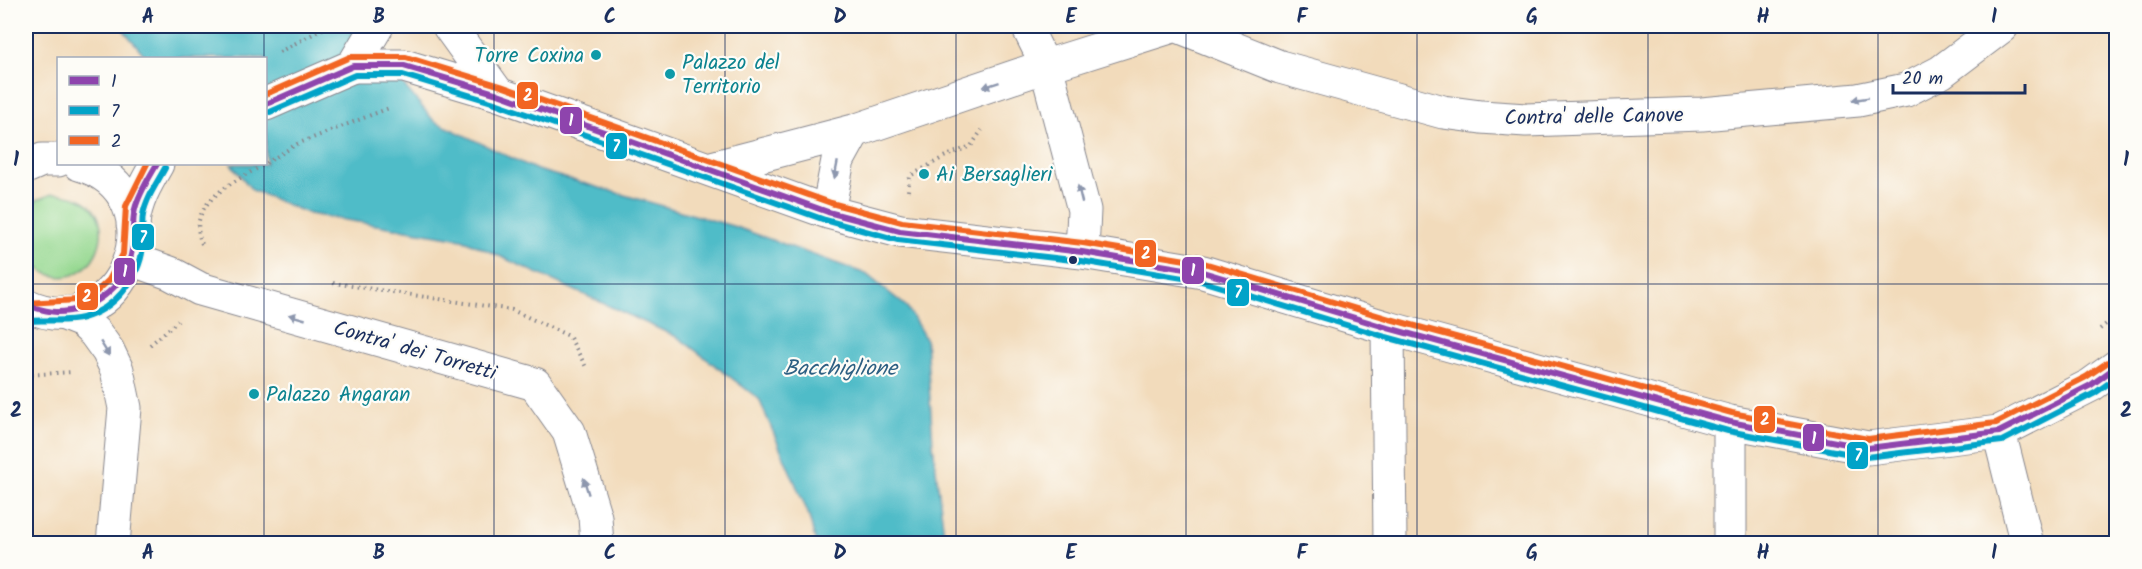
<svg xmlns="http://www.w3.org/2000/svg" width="2142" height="569" font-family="Kalam,sans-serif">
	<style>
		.green { fill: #95d890; stroke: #588477; stroke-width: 1.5 }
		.water { fill: #4fbcc8; stroke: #357693; stroke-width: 1.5 }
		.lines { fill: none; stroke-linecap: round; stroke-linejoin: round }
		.pedestrian-casing { stroke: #86858c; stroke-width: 32 }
		.minor-casing { stroke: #86858c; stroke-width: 35 }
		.tertiary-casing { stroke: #86858c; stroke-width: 35 }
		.path { stroke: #86858c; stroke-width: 4; stroke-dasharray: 1.5 4.5; stroke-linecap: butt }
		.pedestrian { stroke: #fff; stroke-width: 30 }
		.minor { stroke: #fff; stroke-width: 33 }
		.tertiary { stroke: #fff; stroke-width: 33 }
		.bus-1-casing { stroke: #fdfcf7; stroke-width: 10 }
		.bus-2-casing { stroke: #fdfcf7; stroke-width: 10 }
		.bus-3-casing { stroke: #fdfcf7; stroke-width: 10 }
		.bus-1 { stroke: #8e44ad; stroke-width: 6 }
		.bus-2 { stroke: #01a3c8; stroke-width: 6 }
		.bus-3 { stroke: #f26522; stroke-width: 6 }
		.oneway { fill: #8d97ae }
		.grid { fill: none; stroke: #1b2f5e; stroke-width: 1.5; stroke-opacity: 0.55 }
		.culture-dot { fill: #0f9aa8; stroke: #fdfcf7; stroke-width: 2 }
		.bus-dot { fill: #1b2f5e; stroke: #fdfcf7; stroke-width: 2 }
		.labels { text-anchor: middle; stroke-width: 4.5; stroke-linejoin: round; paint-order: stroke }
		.culture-label { font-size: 21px; fill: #0d838f; stroke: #fdfcf7; text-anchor: start }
		.street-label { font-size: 21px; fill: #1b2f5e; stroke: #fdfcf7 }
		.water-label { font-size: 22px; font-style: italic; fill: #2d6083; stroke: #fdfcf7 }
		.line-badge { stroke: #fdfcf7; stroke-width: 2 }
		.badge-label { font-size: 16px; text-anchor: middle; font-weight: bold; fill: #fff }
		.neatline { fill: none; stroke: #1b2f5e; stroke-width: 2 }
		.grid-label { font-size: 20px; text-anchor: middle; font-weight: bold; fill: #1b2f5e }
	</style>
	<rect width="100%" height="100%" fill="#fdfcf7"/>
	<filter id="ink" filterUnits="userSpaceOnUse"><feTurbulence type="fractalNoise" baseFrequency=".0167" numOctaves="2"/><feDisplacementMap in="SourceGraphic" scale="12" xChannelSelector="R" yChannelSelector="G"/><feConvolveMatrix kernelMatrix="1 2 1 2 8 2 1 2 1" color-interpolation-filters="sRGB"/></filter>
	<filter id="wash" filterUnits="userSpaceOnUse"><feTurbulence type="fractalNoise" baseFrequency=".008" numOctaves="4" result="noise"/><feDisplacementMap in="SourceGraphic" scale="24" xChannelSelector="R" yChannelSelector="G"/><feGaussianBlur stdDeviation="1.35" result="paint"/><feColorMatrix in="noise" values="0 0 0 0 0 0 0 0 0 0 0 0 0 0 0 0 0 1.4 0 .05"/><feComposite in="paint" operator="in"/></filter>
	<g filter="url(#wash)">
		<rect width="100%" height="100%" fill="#f2dbbb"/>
		<path class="green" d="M 52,194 C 145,193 89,324 26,258 L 26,212 L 37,200 Z"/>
		<path class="water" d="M 120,26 L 354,26 L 434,121 L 537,170 L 736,227 L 866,274 L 907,307 L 926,340 L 933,444 L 945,543 L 816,543 L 808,513 L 759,399 L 679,338 L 462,239 L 309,214 L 252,190 L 231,164 L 266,164 L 266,58 L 147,58 Z"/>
	</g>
	<g filter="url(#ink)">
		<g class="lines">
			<defs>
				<path id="pedestrian" d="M 1026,26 L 1046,66"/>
				<path id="minor" d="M 449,26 L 498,94
					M 1178,26 L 1280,67 L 1443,112 L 1481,117 L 1526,120 L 1702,114 L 1858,100 L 1906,90 L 1941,72 L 2002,26
					M 353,66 L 404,66 L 498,94 L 828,212 L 900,231 L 1082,252 L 1203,272 L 1388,328 L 1730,422 L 1868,448 L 1999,432 L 2091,385 L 2116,367
					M 1046,66 L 1084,210 L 1082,252
					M 708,169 L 854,131 L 1046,66 L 1173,26
					M 828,212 L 838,160 L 854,131
					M 131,259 L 170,273 L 200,289 L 535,384 L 569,432 L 595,517 L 597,544
					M 62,313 L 82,321 L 95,333 L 108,351 L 117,370 L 125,408 L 113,544
					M 1388,328 L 1390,544
					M 1999,432 L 2027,544
					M 1730,544 L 1730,422"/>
				<path id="tertiary" d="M 266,104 L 353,66 L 377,26
					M 26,167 L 42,160 L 58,160
					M 133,224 C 135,202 146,183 157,164
					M 26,305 C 124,351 183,194 79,164"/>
			</defs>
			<use href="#pedestrian" class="pedestrian-casing"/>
			<use href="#minor" class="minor-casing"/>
			<use href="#tertiary" class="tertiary-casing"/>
			<path class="path" d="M 279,52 L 328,26
				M 266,163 L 297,144 L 389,108
				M 908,191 L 910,176 L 944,157 L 971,146 L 982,130
				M 202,244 C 184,203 236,181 265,164
				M 333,283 L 512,310 L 569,336 L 586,367
				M 2100,329 L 2116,316
				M 150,345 L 178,321
				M 26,375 L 73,372"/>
			<use href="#pedestrian" class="pedestrian"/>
			<use href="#minor" class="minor"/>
			<use href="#tertiary" class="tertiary"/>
			<defs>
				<path id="bus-1" d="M 266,104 L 353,66 L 404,66 L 498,94 L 828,212 L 900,231 L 1082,252 L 1203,272 L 1388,328 L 1730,422 L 1868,448 L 1999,432 L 2091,385 L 2116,367
					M 26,305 C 36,308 46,312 57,312 C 91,312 124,288 131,255 C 135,240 131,224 135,209 C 139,193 149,178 157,164"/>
				<path id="bus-2" d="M 270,112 L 355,75 L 403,75 L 495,103 L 825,220 L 898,240 L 1081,261 L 1201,281 L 1386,337 L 1728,431 L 1866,457 L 2002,441 L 2095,393 L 2116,378
					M 27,321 C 46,319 65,323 83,318 C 114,309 139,280 143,247 C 144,236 141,225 143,215 C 146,198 157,183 165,168"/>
				<path id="bus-3" d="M 266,94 L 350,57 L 406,57 L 501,86 L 831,203 L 902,222 L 1083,243 L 1204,263 L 1390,319 L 1732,413 L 1868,439 L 1996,423 L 2086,377 L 2111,360
					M 26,303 L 78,300 L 95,293 L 109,280 L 123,254 L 126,206 L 147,164"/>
			</defs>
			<use href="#bus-1" class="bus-1-casing"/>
			<use href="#bus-2" class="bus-2-casing"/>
			<use href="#bus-3" class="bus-3-casing"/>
			<use href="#bus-1" class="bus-1"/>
			<use href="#bus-2" class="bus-2"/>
			<use href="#bus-3" class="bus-3"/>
		</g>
		<defs><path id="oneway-solid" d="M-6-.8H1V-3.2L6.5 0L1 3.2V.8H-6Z" transform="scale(1.5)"/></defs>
		<g class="oneway">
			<use href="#oneway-solid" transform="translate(991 85) rotate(162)"/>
			<use href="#oneway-solid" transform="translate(1860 99) rotate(171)"/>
			<use href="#oneway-solid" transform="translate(836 170) rotate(101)"/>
			<use href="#oneway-solid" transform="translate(1080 194) rotate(-104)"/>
			<use href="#oneway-solid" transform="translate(297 317) rotate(-164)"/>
			<use href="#oneway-solid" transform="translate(105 349) rotate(58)"/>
			<use href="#oneway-solid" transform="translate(586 486) rotate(-107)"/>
		</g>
	</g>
	<path class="grid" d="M 264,26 L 264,58M 494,26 L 494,544M 725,26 L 725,544M 956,26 L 956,544M 1186,26 L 1186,544M 1417,26 L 1417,544M 1648,26 L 1648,544M 1878,26 L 1878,544M 264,164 L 264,544M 26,284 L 2116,284"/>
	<g class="culture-dot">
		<circle cx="596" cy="55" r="6"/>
		<circle cx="670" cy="74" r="6"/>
		<circle cx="924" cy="174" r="6"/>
		<circle cx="254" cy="394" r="6"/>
	</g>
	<circle class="bus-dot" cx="1073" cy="260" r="5"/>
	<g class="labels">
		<g class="culture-label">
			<text x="584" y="62" text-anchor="end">Torre Coxina</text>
			<text x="682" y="69">Palazzo del<tspan x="682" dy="24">Territorio</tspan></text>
			<text x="936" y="181">Ai Bersaglieri</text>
			<text x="266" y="401">Palazzo Angaran</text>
		</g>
		<g class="street-label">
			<text transform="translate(1594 116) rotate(-1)" y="7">Contra' delle Canove</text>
			<text transform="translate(415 350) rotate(16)" y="7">Contra' dei Torretti</text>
		</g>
		<g class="water-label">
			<text x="840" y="375">Bacchiglione</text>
		</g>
	</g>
	<g class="line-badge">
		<rect x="516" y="81" width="23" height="29" rx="6" fill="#f26522"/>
		<rect x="559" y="106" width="24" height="29" rx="6" fill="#8e44ad"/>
		<rect x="605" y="132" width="23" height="28" rx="6" fill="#01a3c8"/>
		<rect x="131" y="223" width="24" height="28" rx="6" fill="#01a3c8"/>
		<rect x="1134" y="239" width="23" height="29" rx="6" fill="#f26522"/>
		<rect x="1181" y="256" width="24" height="29" rx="6" fill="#8e44ad"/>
		<rect x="113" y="257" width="23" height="29" rx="6" fill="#8e44ad"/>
		<rect x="1226" y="278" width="24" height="29" rx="6" fill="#01a3c8"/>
		<rect x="76" y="282" width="23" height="29" rx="6" fill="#f26522"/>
		<rect x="1753" y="405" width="23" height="29" rx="6" fill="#f26522"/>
		<rect x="1802" y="423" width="23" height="29" rx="6" fill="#8e44ad"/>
		<rect x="1846" y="441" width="23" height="29" rx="6" fill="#01a3c8"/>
	</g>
	<g class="badge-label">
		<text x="528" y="101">2</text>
		<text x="571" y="126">1</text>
		<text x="616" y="152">7</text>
		<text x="143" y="243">7</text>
		<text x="1146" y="259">2</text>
		<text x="1193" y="276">1</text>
		<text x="125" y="277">1</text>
		<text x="1238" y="298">7</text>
		<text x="87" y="302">2</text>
		<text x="1765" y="425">2</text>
		<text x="1814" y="444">1</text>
		<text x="1858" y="461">7</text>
	</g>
	<rect width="2142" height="569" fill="none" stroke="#fdfcf7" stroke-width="66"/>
	<rect x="57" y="57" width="210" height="108" fill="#fdfcf7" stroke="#a3aaba" stroke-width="1.5"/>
	<rect x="69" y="76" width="30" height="9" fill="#8e44ad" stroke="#a3aaba" stroke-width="1.5"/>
	<text x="111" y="87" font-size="18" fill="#1b2f5e">1</text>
	<rect x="69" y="106" width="30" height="9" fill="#01a3c8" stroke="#a3aaba" stroke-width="1.5"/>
	<text x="111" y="117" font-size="18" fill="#1b2f5e">7</text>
	<rect x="69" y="136" width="30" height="9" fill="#f26522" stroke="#a3aaba" stroke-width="1.5"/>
	<text x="111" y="147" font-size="18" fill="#1b2f5e">2</text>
	<path d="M1893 84v9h132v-9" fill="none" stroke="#1b2f5e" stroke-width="3"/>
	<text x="1902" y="84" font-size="18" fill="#1b2f5e" stroke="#fdfcf7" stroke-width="4.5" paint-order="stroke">20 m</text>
	<rect x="33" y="33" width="2076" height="503" class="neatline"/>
	<g class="grid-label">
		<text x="148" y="23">A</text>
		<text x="379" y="23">B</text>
		<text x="610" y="23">C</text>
		<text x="840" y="23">D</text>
		<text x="1071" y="23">E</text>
		<text x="1302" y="23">F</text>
		<text x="1532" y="23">G</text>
		<text x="1763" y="23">H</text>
		<text x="1994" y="23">I</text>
		<text x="16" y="166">1</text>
		<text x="2126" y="166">1</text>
		<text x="16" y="417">2</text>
		<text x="2126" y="417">2</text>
		<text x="148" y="559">A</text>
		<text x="379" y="559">B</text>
		<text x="610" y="559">C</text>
		<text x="840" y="559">D</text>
		<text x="1071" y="559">E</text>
		<text x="1302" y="559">F</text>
		<text x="1532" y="559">G</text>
		<text x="1763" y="559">H</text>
		<text x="1994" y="559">I</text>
	</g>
</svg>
